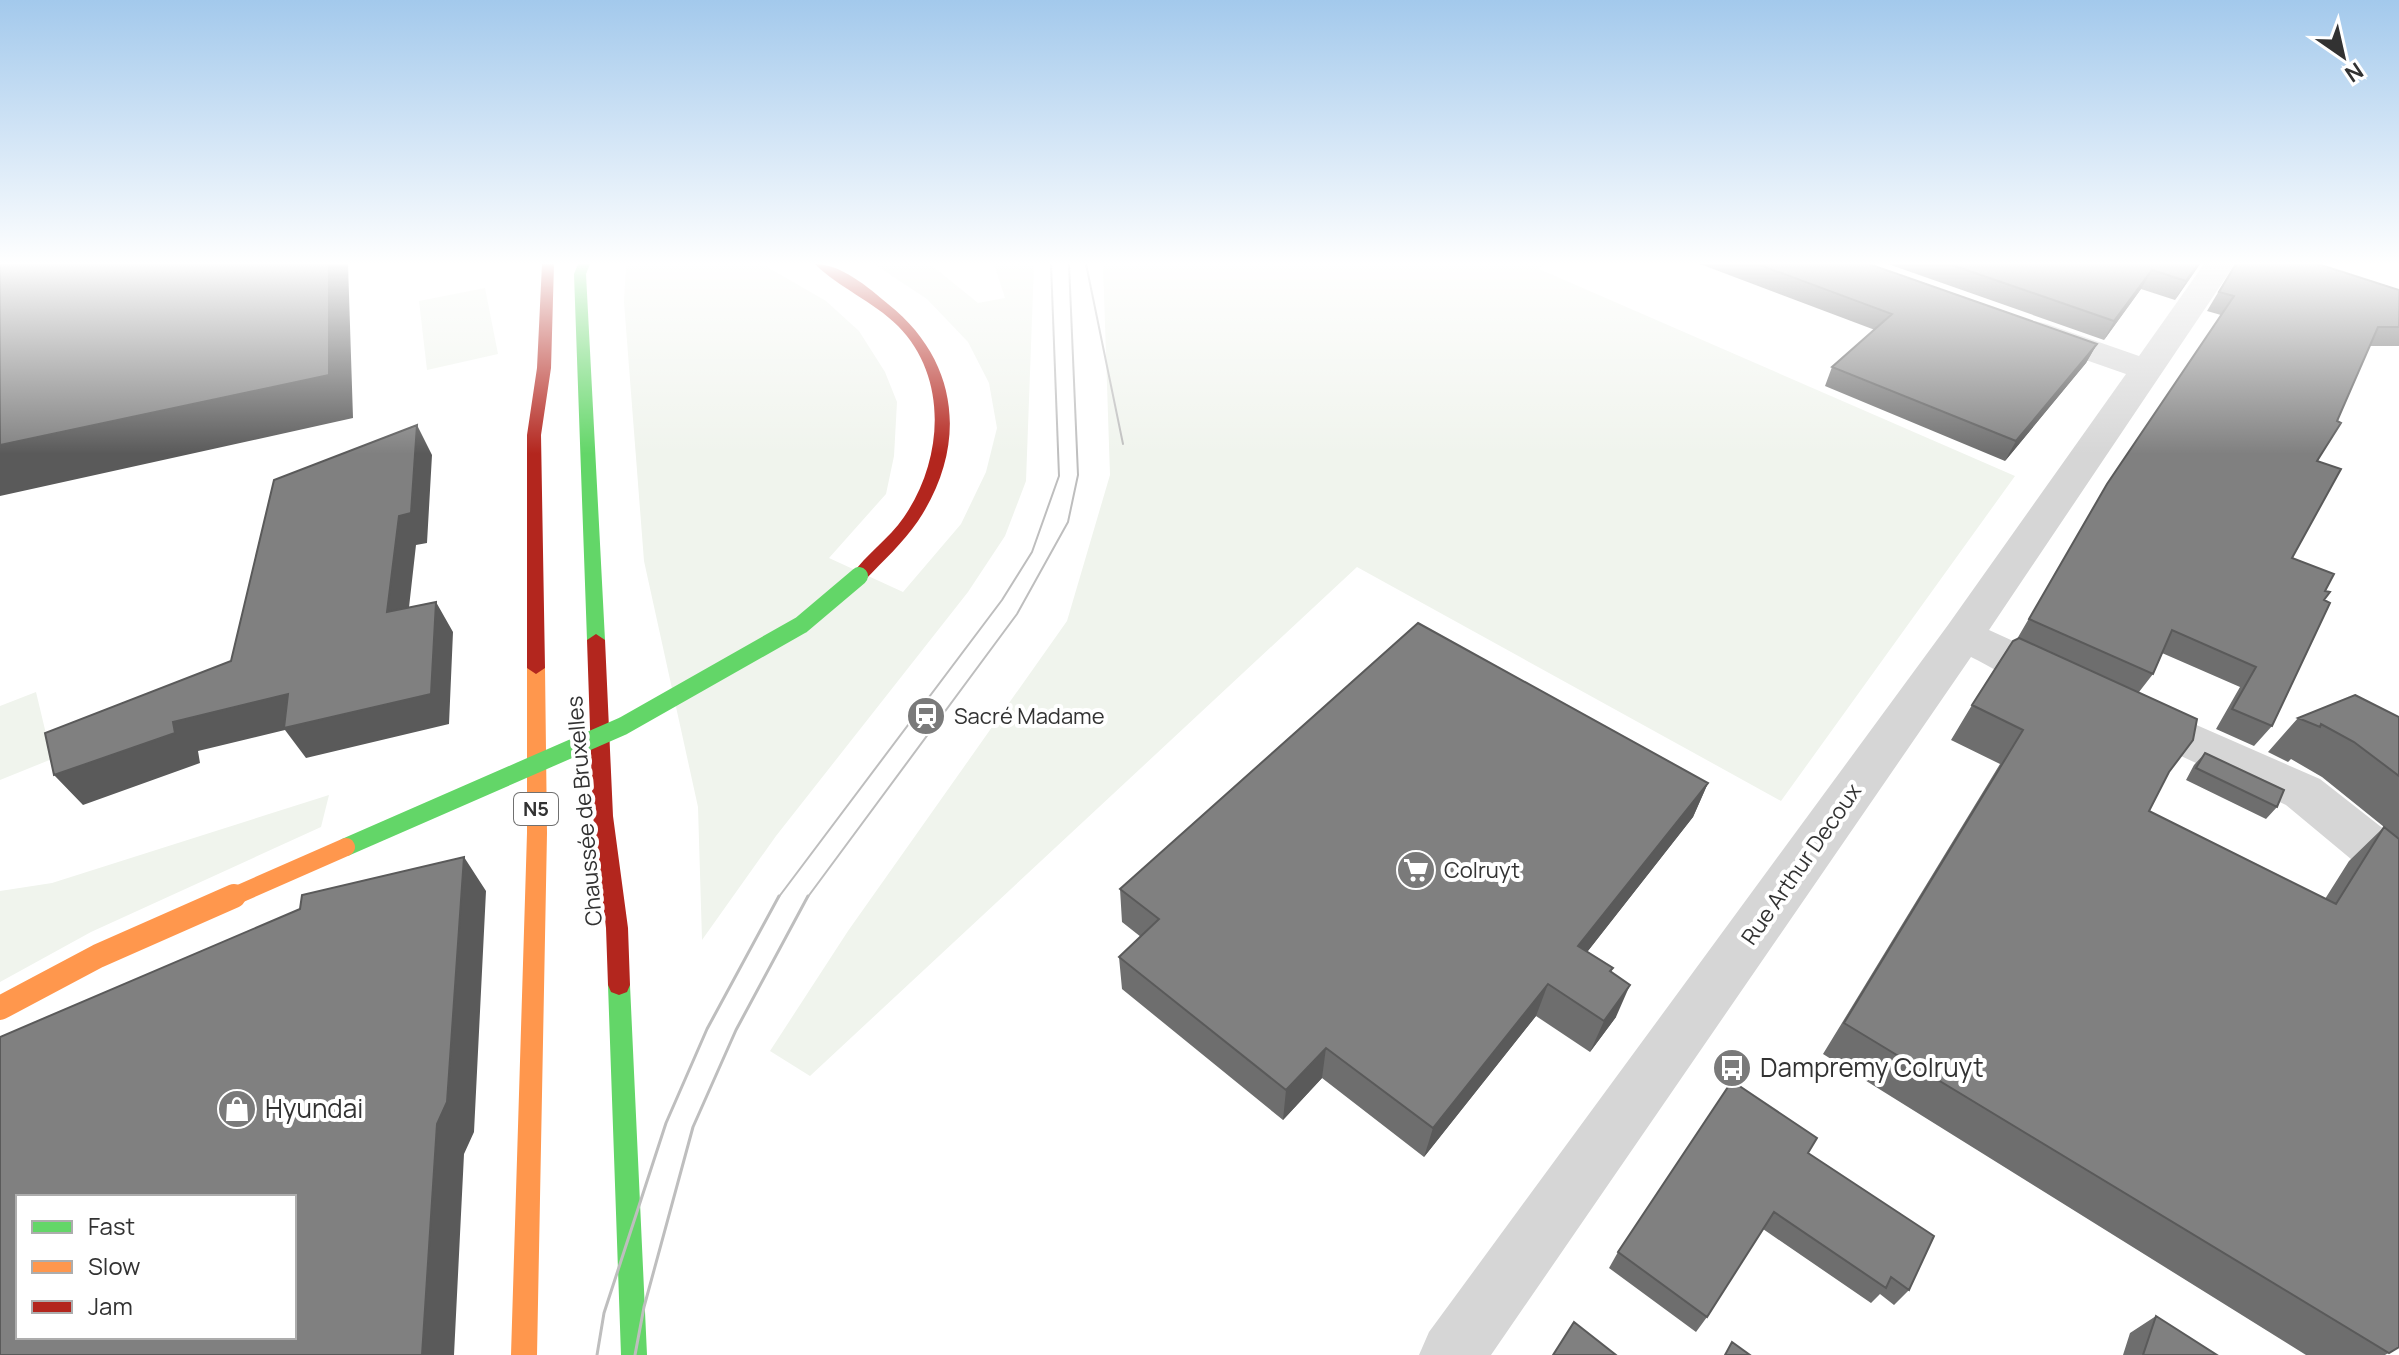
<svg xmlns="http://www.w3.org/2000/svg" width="2399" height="1355" font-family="Manrope,sans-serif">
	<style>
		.green { fill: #f0f4ed }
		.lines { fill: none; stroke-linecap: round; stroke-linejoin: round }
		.street { fill: #d6d6d6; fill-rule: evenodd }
		.fast { fill: #63d668; fill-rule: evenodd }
		.slow { fill: #ff974d; fill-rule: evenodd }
		.jam { fill: #b3261e; fill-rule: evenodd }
		.tram-far1 { stroke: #bebebe; stroke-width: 2 }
		.tram { stroke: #bebebe; stroke-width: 3 }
		.fast-bridge { stroke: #63d668; stroke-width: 18 }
		.slow-bridge-far1 { stroke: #ff974d; stroke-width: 18 }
		.slow-bridge { stroke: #ff974d; stroke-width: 24 }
		.wall { fill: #6e6e6e }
		.shaded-wall { fill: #5a5a5a }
		.building { fill: #808080; stroke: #5a5a5a; stroke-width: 2; fill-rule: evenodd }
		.labels { text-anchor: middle; stroke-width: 8; stroke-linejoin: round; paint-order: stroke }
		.shield { fill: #fff; stroke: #707070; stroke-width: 2 }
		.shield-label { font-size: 20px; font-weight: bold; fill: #323232 }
		.poi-label { font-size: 22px; fill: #323232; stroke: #fff; text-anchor: start }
		.street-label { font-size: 22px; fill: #323232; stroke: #fff }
		.near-poi-label { font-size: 26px; fill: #323232; stroke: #fff; text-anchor: start }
	</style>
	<rect width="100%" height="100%" fill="#fff"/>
	<path class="green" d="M 626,264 L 762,264 L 826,301 L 859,331 L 885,372 L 897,402 L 894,456 L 886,494 L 829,558 L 903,592 L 961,524 L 986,472 L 997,428 L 989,383 L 968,342 L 927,299 L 874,264 L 930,264 L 978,303 L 1005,298 L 994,264 L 1034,264 L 1026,481 L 1005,536 L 968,592 L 776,836 L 702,940 L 698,807 L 644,561 L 624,302 Z
		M 1103,264 L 1544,264 L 1539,269 L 2015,476 L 1781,801 L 1357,567 L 810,1076 L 770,1051 L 848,931 L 1067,621 L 1110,475 Z
		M 485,288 L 498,354 L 427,370 L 419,301 Z
		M 36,692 L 52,759 L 0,780 L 0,706 Z
		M 329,795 L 321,827 L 91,932 L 0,982 L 0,891 L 52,883 Z"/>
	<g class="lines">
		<path class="street" d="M 2204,264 L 2235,264 L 1989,630 L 2072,668 L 2078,679 L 2072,690 C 2039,700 2000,671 1971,657 L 1491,1355 L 1419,1355 L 1429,1332 L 1948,625 L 2126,374 L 2023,338 L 2019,331 L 2023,324 L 2035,321 L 2047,324 L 2139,356 Z
			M 2137,699 L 2320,779 L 2399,841 L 2399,890 L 2381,884 L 2286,805 L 2121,728 L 2114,716 L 2121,704 Z"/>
		<path class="fast" d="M 578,264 L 590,264 L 586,274 L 605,640 L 596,646 L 587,640 L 574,274 Z
			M 619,975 L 627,978 L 630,985 L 647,1355 L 621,1355 L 608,985 L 611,978 Z"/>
		<path class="slow" d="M 536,662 L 545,668 L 547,833 L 537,1355 L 511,1355 L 527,833 L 527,668 Z"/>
		<path class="jam" d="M 542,264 L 554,264 L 551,368 L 541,435 L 545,668 L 536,674 L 527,668 L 527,435 L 537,368 Z
			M 815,264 C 841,264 868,287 888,304 C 960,361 968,446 918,521 C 903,543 883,561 865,580 L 859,582 L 851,576 C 866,554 889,539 904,517 C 943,460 949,378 898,326 C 873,301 839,288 815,264 Z
			M 596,634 L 605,640 L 613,816 L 628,928 L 630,985 L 627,992 L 619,995 L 611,992 L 608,985 L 606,928 L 593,816 L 587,640 Z"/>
		<path class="tram-far1" d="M 1086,264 L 1123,444
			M 778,898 L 1002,600 L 1032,552 L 1059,476 L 1051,264
			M 807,898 L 1017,614 L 1068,522 L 1078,475 L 1069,264"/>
		<path class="tram" d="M 597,1355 L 604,1313 L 666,1123 L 707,1029 L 779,896
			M 635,1355 L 644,1307 L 693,1127 L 736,1030 L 808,896"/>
		<path class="fast-bridge" d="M 346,847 L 623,726 L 801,625 L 859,576"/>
		<path class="slow-bridge-far1" d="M 230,898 L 346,847"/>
		<path class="slow-bridge" d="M 0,1008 L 98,956 L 234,896"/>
	</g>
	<path class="wall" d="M 1700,264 L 1869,264 L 2097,344 L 2086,363 L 2005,461 L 1825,386 L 1832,367 L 1875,330 Z
		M 1888,264 L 2200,264 L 2175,300 L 2141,289 L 2104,340 Z
		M 2235,264 L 2399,290 L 2399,346 L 2370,346 L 2317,461 L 2292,558 L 2325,591 L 2324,600 L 2272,726 L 2254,746 L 2216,729 L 2240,687 L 2162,653 L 2153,674 L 2139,692 L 2169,772 L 2149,811 L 2325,899 L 2349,861 L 2384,827 L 2399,1347 L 2385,1355 L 2306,1355 L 1823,1054 L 2000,764 L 1951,740 L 1972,705 L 2017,639 L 2107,484 L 2221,315 L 2207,311 Z
		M 2399,717 L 2399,839 L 2322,777 L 2291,759 L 2288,762 L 2268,752 L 2298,718 Z
		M 2205,753 L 2277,807 L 2266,819 L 2186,780 L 2194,765 Z
		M 1708,783 L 1693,817 L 1587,952 L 1613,968 L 1611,972 L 1616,1017 L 1590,1052 L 1536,1016 L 1424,1157 L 1322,1078 L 1283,1120 L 1122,989 L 1119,957 L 1141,937 L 1122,922 L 1120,889 Z
		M 1808,1153 L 1909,1290 L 1894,1305 L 1880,1294 L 1871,1303 L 1763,1229 L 1707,1317 L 1696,1332 L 1609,1268 L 1618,1252 Z
		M 2156,1316 L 2217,1355 L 2123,1355 L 2130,1333 Z"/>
	<path class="shaded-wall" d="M 329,264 L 348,264 L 353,418 L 0,496 L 0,445 Z
		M 2198,264 L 2200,264 L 2175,300 L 2186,281 Z
		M 2152,270 L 2141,289 L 2104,340 L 2114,321 Z
		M 2097,344 L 2086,363 L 2005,461 L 2016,441 Z
		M 417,425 L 432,455 L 427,543 L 416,545 L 405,643 L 387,612 L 399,516 Z
		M 436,602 L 453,632 L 449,724 L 306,758 L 285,730 L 198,751 L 200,763 L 83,805 L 54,775 Z
		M 1708,783 L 1693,817 L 1566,979 L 1578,946 Z
		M 464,857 L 486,891 L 474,1132 L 464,1154 L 454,1355 L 422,1355 L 437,1124 Z
		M 1548,984 L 1536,1016 L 1424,1157 L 1433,1128 Z
		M 1630,985 L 1616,1017 L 1590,1052 L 1604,1021 Z
		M 1326,1048 L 1322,1078 L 1283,1120 L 1286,1090 Z"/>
	<path class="building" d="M 0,264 L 329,264 L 329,375 L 0,445 Z
		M 1757,264 L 1869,264 L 2097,344 L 2016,441 L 1832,367 L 1892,314 Z
		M 1949,264 L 2198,264 L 2186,281 L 2152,270 L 2114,321 Z
		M 2236,264 L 2318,264 L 2399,290 L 2399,327 L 2378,327 L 2337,421 L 2341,423 L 2317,461 L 2341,469 L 2292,558 L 2334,574 L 2325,591 L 2330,592 L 2324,600 L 2330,603 L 2272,726 L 2232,709 L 2256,667 L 2172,630 L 2153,674 L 2029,619 L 2107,484 L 2234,296 L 2219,292 Z
		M 417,425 L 411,513 L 399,516 L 387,612 L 436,602 L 431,694 L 284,728 L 288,694 L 173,722 L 175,733 L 54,775 L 45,733 L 231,661 L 274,480 Z
		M 1418,623 L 1708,783 L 1578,946 L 1613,968 L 1610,971 L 1630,985 L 1604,1021 L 1548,984 L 1433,1128 L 1326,1048 L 1286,1090 L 1119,957 L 1159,919 L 1120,889 Z
		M 2019,638 L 2197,719 L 2193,740 L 2169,772 L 2149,811 L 2336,904 L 2384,827 L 2399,839 L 2399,1347 L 2389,1353 L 1844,1023 L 2023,730 L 1972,705 L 2013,641 Z
		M 2355,695 L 2399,717 L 2399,776 L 2354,742 L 2321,724 L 2320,727 L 2298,718 Z
		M 2205,753 L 2284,790 L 2277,807 L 2196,768 Z
		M 464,857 L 447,1102 L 437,1124 L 422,1355 L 0,1355 L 0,1037 L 300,909 L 302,895 ZM 18,1197 L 294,1197 L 294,1337 L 18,1337 Z
		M 1732,1081 L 1817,1138 L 1808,1153 L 1934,1236 L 1909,1290 L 1891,1277 L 1886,1288 L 1774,1212 L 1707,1317 L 1618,1252 Z
		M 2156,1316 L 2217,1355 L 2143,1355 Z
		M 1574,1322 L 1616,1355 L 1553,1355 Z
		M 1732,1342 L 1750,1355 L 1725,1355 Z"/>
	<linearGradient id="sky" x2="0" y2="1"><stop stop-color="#a3c9ec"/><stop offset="0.58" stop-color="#fff"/><stop offset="1" stop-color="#fff" stop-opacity="0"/></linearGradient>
	<rect width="2399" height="454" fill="url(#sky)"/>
	<defs>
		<symbol id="station-disc" viewBox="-11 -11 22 22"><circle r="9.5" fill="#7a7a7a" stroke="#fff"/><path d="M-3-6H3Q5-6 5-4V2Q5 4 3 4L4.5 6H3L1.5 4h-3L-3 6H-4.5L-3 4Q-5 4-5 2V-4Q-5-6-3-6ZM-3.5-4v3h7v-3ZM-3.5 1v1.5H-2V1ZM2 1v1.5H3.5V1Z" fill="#fff"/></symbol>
		<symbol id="supermarket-disc" viewBox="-11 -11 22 22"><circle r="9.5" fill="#7a7a7a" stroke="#fff"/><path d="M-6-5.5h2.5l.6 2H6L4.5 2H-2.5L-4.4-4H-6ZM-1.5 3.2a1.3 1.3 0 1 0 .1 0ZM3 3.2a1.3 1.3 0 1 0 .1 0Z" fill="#fff"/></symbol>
		<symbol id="bus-disc" viewBox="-11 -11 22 22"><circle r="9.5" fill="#7a7a7a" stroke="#fff"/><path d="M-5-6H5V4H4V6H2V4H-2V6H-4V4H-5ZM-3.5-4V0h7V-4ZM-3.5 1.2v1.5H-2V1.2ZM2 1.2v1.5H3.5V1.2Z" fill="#fff"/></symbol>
		<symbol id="shop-disc" viewBox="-11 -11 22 22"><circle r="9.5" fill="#7a7a7a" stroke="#fff"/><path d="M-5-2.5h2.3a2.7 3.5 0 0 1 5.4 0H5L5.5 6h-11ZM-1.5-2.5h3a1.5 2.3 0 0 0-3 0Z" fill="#fff"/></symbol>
	</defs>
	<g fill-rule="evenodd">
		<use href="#station-disc" x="904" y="694" width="44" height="44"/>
		<use href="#supermarket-disc" x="1394" y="848" width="44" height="44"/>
		<use href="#bus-disc" x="1710" y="1046" width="44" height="44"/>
		<use href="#shop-disc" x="215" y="1087" width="44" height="44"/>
	</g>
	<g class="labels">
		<rect class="shield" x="514" y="793" width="44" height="32" rx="6"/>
		<g class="shield-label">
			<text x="536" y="816">N5</text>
		</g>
		<g class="poi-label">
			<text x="954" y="724">Sacré Madame</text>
			<text x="1444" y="878">Colruyt</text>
		</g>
		<g class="street-label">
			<text transform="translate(584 811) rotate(-95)" y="8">Chaussée de Bruxelles</text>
			<text transform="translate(1801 864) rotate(-55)" y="8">Rue Arthur Decoux</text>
		</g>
		<g class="near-poi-label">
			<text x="1760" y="1077">Dampremy Colruyt</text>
			<text x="265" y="1118">Hyundai</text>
		</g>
	</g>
	<rect x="16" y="1195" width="280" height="144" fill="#ffffff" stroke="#adadad" stroke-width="2"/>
	<rect x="32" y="1221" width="40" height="12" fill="#63d668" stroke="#adadad" stroke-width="2"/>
	<text x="88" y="1235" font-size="24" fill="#323232">Fast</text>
	<rect x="32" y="1261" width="40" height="12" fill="#ff974d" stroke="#adadad" stroke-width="2"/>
	<text x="88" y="1275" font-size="24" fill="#323232">Slow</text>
	<rect x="32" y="1301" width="40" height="12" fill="#b3261e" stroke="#adadad" stroke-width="2"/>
	<text x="88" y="1315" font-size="24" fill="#323232">Jam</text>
	<g transform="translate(2343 56) rotate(146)" stroke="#ffffff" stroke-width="6" paint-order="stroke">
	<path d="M0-6L14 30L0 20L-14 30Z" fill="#323232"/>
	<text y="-12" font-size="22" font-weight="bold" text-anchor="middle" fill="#323232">N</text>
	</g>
</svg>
